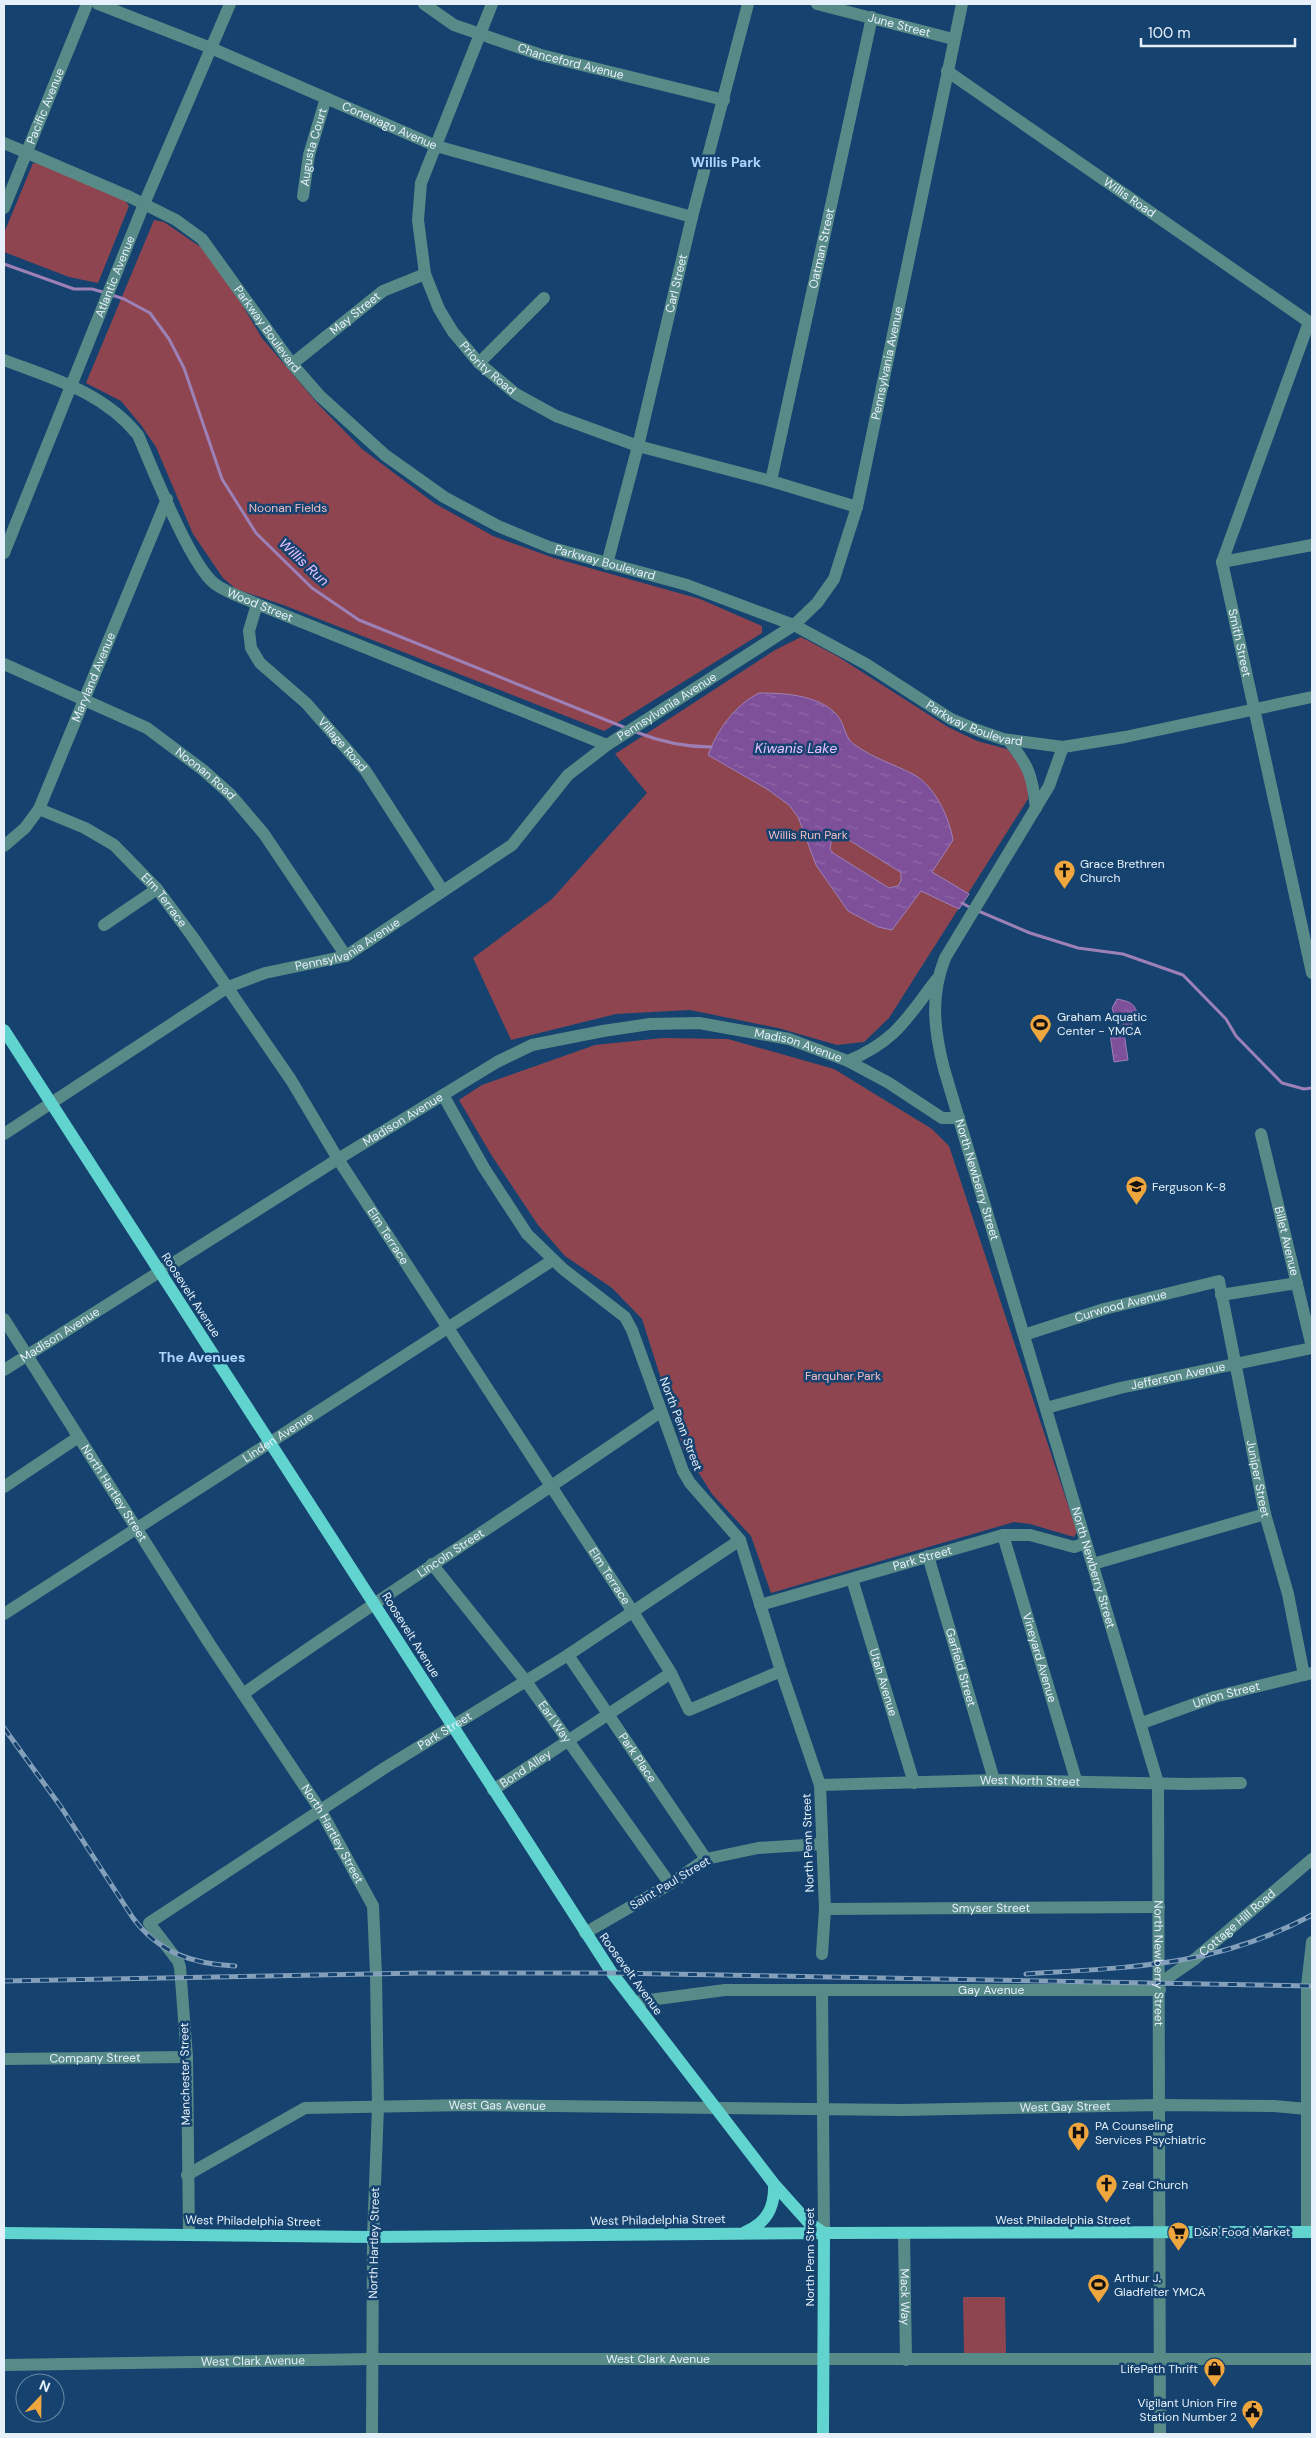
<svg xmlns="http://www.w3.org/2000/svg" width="1316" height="2438" font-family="'DM Sans',sans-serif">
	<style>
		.green { fill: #8e4550 }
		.water { fill: url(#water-ripples); stroke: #9d80b6; fill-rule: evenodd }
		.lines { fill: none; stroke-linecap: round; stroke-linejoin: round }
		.stream { stroke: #9d80b6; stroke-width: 3 }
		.minor { stroke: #588b88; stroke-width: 12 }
		.major { stroke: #62d4cf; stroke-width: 12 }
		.rail-casing { stroke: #849fb9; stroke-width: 5 }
		.rail { stroke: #15426e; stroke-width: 3; stroke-dasharray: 9; stroke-linecap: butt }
		.labels { text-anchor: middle; stroke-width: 5; stroke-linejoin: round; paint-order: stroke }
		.street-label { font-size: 12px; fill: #e6f0fb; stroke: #15426e }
		.park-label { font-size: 12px; fill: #f1bdc2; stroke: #15426e }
		.poi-label { font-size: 12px; fill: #e6f0fb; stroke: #15426e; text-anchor: start }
		.neighbourhood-label { font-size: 14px; font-weight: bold; fill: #aed4ff; stroke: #15426e }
		.water-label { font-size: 14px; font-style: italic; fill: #e7c2ff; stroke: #15426e }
	</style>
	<defs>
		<pattern id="water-ripples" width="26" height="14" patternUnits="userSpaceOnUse" patternTransform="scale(1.25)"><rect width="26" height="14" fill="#7e5099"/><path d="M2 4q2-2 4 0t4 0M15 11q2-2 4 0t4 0" fill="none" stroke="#906aa8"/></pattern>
	</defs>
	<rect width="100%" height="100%" fill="#15426e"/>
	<path class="green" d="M 33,163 L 40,164 L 123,198 L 129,206 L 98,283 L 69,277 L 4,252 L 4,233 Z
		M 154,220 L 164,222 L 202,248 L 229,283 L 262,338 L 318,404 L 362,449 L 434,503 L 493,536 L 554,558 L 700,599 L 762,626 L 762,633 L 604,731 L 286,606 L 236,589 L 223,578 L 193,534 L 156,447 L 141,425 L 121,401 L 86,383 Z
		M 801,637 L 837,656 L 948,727 L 977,741 L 1007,749 L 1027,772 L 1028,799 L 889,1018 L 864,1042 L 837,1045 L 778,1028 L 690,1010 L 616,1014 L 511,1040 L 473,958 L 552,899 L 647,793 L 615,754 L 775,650 Z
		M 663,1038 L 728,1039 L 834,1069 L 932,1129 L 949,1146 L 1077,1532 L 1074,1537 L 1030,1524 L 1014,1522 L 771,1593 L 751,1536 L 712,1494 L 683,1448 L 642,1319 L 612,1288 L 565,1256 L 538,1225 L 492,1156 L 459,1100 L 482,1085 L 595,1045 Z
		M 963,2297 L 1005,2297 L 1006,2354 L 964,2354 Z"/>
	<path class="water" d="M 759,693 C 785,693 824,695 840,719 C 845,728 846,740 855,745 C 873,758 893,764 913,774 C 935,786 949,817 953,840 L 932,872 L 969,894 L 959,909 L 921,891 L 892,930 L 878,927 L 848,911 L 816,865 L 798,817 L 789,805 L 767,789 L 708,755 C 718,729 734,706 759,693 ZM 841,835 L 897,870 L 901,873 L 901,881 L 898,886 L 889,888 L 833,853 L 830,849 L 831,842 Z
		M 1117,999 C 1131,1002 1135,1003 1138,1017 L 1124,1033 L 1128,1060 L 1114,1062 L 1109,1027 L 1123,1025 L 1125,1020 L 1122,1016 L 1115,1017 L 1112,1008 Z"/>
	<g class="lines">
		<path class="stream" d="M 4,264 L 74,289 L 92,289 L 106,293
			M 112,295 L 124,299 L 150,313 L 169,339 L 184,368 L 222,479 L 256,533 L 312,588 L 359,620 L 626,728
			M 636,732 C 661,742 684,747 711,747
			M 962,903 L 971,908
			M 976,910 L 1030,933 L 1078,948 L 1123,954 L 1183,975 L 1226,1019 L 1236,1036 L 1282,1083 L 1304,1089 L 1312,1088"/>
		<g class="minor">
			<path id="s1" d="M 98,4 L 211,48 L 436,146 L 692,217"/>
			<path id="s2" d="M 424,4 L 454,25 L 541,55 L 724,100"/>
			<path id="s3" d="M 492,4 L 421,183 L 418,220 L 425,274 L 439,309 L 453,332 L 479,363 L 516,394 L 556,416 L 638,446 L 771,481 L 857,507"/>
			<path id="s4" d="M 817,4 L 953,39"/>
			<path id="s5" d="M 947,71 L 1312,324"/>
			<path id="s6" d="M 4,143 L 130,197 L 176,220 L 202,239 L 292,364 L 320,396 L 385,455 L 444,497 L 498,526 L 549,547 L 687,585 L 794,625 L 866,664 L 951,719 L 977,730 L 1003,739 L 1063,747 L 1125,737 L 1312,697"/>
			<path id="s7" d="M 303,196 L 309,155 L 326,98"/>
			<path id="s8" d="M 4,208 L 87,4"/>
			<path id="s9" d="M 1309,322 L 1222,562 L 1312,973"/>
			<path id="s10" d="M 4,360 C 54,379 103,392 138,435 C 152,467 190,565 215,584 C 227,593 244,598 257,604 L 607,745"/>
			<path d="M 479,363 L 544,298"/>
			<path id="s11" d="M 292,364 L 383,291 L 425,274"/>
			<path id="s12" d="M 771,481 L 872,17"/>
			<path id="s13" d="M 4,553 L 144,204 L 230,4"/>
			<path d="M 1222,562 L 1312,545"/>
			<path id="s14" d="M 607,564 L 638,446 L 692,217 L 748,4"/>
			<path id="s15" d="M 257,604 L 249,631 L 251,648 L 260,663 L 306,703 L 365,770 L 443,891"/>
			<path id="s16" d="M 4,664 L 147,728 L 203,770 L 230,794 L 264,834 L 346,956"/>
			<path d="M 1008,740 C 1029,766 1032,775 1036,808"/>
			<path id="s17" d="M 1063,747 L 1049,786 L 945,958 C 930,996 934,1030 944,1069 L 1158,1783 L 1160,2434"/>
			<path id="s18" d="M 39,809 L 85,828 L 114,845 L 157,889 L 192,936 L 291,1080 L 338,1159 L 633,1612 L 671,1673 L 689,1710 L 781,1671"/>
			<path id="s19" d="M 4,846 L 25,828 L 39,809 L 167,499"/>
			<path d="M 104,925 L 157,889"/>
			<path d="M 848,1061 C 897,1040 906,1019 937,979"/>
			<path d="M 443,1095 L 484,1168 L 527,1234 L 563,1269 L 625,1317 L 632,1330 L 683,1471 L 690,1483 L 740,1540 L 781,1671 L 820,1785 L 825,1909 L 822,1954"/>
			<path id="s20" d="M 4,1134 L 228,987 L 265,973 L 346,956 L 512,845 L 568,775 L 607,745 L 794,625 L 817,603 L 834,579 L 857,507 L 962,4"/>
			<path id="s21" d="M 1261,1134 L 1312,1347"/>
			<path d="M 1221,1295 L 1297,1283"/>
			<path id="s22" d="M 4,1319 L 209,1643 L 321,1811 L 373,1906 L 376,1974 L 378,2107 L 373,2237 L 372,2434"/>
			<path id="s23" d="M 1024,1335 L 1104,1309 L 1219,1281 L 1265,1514 L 1288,1594 L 1304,1675"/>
			<path id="s24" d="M 4,1370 L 338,1159 L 497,1062 L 532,1045 L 603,1031 L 650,1024 L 699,1023 L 789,1039 L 848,1061 L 889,1083 L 942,1118 L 959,1118"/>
			<path id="s25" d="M 1046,1408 L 1120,1388 L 1312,1348"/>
			<path d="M 4,1487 L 77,1438"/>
			<path id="s26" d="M 1003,1535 L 1076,1780"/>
			<path id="s27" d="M 928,1556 L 994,1780"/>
			<path id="s28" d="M 432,1564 L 525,1680 L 670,1884"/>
			<path d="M 1093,1564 L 1265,1514"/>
			<path id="s29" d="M 852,1579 L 914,1783"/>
			<path id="s30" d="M 760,1605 L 1003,1535 L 1030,1535 L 1074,1547 L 1086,1543"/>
			<path id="s31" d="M 4,1614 L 553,1260"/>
			<path id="s32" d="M 568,1655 L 706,1859"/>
			<path id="s33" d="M 243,1694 C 380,1597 522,1508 660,1412"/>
			<path id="s34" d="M 1142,1723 L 1214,1697 L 1312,1673"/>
			<path id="s35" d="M 820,1785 L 994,1780 L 1187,1784 L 1241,1783"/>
			<path id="s36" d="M 493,1790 L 671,1673"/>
			<path id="s37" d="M 825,1909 L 1159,1907"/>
			<path d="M 585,1933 L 670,1884 L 706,1859 L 758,1848 L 821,1844"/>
			<path id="s38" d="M 1160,1983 L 1195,1959 L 1312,1859"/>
			<path d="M 822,1990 L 824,2233"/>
			<path id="s39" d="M 634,2002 L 725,1990 L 1160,1990"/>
			<path id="s40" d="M 4,2059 L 187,2057"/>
			<path id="s41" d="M 187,2175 L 305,2108 L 468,2105 L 902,2110 L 1160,2105 L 1274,2106 L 1307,2109"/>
			<path d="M 1307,2232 L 1307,1986 L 1312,1942"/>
			<path id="s42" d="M 904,2233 L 906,2360"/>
			<path id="s43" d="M 189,2234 L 187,2057 L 180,1967 L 178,1961 L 149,1923 L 386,1767 L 568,1655 L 740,1540"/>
			<path id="s44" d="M 4,2365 L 372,2359 L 1312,2359"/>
		</g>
		<path class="major" d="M 4,1030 L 612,1973 L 774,2184 L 809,2223 L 824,2233
			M 745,2232 C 767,2223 775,2207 774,2184
			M 4,2233 L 373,2237 L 824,2233 L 1312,2232
			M 823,2434 L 824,2233"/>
		<defs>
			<path id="rail" d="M 4,1728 L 61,1807 L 133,1918 C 159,1953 193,1964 235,1966
				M 1026,1974 C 1132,1967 1216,1967 1312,1915
				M 4,1981 L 420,1973 L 612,1973 L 1312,1986"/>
		</defs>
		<use href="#rail" class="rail-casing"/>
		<use href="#rail" class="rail"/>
	</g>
	<defs>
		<symbol id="church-pin" viewBox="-11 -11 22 30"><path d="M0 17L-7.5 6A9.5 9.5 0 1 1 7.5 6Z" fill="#f0a63e" stroke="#15426e"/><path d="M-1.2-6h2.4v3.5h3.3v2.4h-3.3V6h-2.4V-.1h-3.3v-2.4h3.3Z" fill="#111"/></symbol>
		<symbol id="stadium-pin" viewBox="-11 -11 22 30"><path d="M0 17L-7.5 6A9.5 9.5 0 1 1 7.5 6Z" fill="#f0a63e" stroke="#15426e"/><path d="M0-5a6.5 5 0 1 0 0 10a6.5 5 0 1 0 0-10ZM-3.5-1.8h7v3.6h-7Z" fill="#111"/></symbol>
		<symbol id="school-pin" viewBox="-11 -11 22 30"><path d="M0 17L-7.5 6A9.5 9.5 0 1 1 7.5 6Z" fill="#f0a63e" stroke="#15426e"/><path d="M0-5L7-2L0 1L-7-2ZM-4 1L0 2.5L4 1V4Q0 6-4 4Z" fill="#111"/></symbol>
		<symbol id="hospital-pin" viewBox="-11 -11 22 30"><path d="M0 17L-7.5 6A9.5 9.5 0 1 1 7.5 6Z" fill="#f0a63e" stroke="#15426e"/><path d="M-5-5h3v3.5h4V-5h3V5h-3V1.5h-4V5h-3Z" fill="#111"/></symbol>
		<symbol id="supermarket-pin" viewBox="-11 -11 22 30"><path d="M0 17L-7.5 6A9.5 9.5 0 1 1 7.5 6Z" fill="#f0a63e" stroke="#15426e"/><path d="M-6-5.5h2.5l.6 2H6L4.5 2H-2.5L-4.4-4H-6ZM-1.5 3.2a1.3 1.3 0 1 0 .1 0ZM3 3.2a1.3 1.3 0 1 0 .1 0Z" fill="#111"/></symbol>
		<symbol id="shop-pin" viewBox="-11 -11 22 30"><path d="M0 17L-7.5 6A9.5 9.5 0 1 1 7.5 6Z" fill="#f0a63e" stroke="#15426e"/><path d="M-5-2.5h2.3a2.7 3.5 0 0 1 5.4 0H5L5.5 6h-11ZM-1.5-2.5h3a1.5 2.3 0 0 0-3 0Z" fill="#111"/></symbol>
		<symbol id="civic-pin" viewBox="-11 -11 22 30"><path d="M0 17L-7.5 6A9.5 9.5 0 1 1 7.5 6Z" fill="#f0a63e" stroke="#15426e"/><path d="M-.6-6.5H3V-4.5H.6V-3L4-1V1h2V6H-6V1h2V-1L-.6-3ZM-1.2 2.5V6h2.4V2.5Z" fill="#111"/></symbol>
	</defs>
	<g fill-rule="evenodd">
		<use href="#church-pin" x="1052" y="858" width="25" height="34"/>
		<use href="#stadium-pin" x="1028" y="1012" width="25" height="34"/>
		<use href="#school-pin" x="1124" y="1174" width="25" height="34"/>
		<use href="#hospital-pin" x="1066" y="2120" width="25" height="34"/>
		<use href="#church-pin" x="1094" y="2172" width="25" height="34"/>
		<use href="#supermarket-pin" x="1166" y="2220" width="25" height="34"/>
		<use href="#stadium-pin" x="1086" y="2272" width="25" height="34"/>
		<use href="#shop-pin" x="1202" y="2356" width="25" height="34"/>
		<use href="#civic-pin" x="1240" y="2398" width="25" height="34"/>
	</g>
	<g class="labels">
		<g class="street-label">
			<text dy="4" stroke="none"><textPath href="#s4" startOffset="85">June Street</textPath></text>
			<text dy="4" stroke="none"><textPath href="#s2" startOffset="159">Chanceford Avenue</textPath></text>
			<text dy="4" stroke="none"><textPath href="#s8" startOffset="110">Pacific Avenue</textPath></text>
			<text dy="4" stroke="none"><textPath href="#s1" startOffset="316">Conewago Avenue</textPath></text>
			<text dy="4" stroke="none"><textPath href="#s7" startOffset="50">Augusta Court</textPath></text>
			<text dy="4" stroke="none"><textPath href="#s5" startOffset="222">Willis Road</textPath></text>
			<text dy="4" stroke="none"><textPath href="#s12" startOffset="238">Oatman Street</textPath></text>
			<text dy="4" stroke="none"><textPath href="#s13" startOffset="298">Atlantic Avenue</textPath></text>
			<text dy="4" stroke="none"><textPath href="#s14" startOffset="289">Carl Street</textPath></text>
			<text dy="4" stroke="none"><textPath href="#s11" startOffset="81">May Street</textPath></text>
			<text dy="4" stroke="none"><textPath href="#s6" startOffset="332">Parkway Boulevard</textPath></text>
			<text dy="4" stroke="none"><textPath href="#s20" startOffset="1235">Pennsylvania Avenue</textPath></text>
			<text dy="4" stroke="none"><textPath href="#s3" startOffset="399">Priority Road</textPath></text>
			<text dy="4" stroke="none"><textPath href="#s6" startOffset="752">Parkway Boulevard</textPath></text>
			<text dy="4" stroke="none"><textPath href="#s10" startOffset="374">Wood Street</textPath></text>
			<text dy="4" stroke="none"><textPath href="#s9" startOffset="338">Smith Street</textPath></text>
			<text dy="4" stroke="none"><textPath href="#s19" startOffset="194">Maryland Avenue</textPath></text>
			<text dy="4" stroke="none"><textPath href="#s20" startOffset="800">Pennsylvania Avenue</textPath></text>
			<text dy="4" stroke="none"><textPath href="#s6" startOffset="1158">Parkway Boulevard</textPath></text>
			<text dy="4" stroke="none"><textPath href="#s15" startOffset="179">Village Road</textPath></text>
			<text dy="4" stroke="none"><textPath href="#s16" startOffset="231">Noonan Road</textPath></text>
			<text dy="4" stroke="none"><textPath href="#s18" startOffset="158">Elm Terrace</textPath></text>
			<text dy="4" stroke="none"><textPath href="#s20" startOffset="396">Pennsylvania Avenue</textPath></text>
			<text dy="4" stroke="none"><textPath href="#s24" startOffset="891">Madison Avenue</textPath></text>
			<text dy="4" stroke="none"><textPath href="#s24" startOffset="471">Madison Avenue</textPath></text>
			<text dy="4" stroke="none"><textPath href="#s17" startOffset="471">North Newberry Street</textPath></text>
			<text dy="4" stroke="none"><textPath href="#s18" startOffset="562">Elm Terrace</textPath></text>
			<text dy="4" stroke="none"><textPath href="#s21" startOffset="110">Billet Avenue</textPath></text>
			<text transform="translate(191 1295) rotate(57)" y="4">Roosevelt Avenue</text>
			<text dy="4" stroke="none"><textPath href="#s23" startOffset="101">Curwood Avenue</textPath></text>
			<text dy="4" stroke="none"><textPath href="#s24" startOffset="66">Madison Avenue</textPath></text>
			<text dy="4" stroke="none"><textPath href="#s25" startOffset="136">Jefferson Avenue</textPath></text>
			<text transform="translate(681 1424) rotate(69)" y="4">North Penn Street</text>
			<text dy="4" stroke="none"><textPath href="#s31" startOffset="326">Linden Avenue</textPath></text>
			<text dy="4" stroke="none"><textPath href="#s23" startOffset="404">Juniper Street</textPath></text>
			<text dy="4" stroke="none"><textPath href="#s22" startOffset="206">North Hartley Street</textPath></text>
			<text dy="4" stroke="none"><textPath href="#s33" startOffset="251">Lincoln Street</textPath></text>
			<text dy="4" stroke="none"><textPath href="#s30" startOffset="169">Park Street</textPath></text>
			<text dy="4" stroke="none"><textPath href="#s17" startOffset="876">North Newberry Street</textPath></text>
			<text dy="4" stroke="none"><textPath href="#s18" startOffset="968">Elm Terrace</textPath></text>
			<text transform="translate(411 1635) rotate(58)" y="4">Roosevelt Avenue</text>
			<text dy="4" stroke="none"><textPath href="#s26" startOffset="128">Vineyard Avenue</textPath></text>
			<text dy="4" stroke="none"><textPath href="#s27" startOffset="116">Garfield Street</textPath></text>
			<text dy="4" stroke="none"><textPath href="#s29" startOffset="108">Utah Avenue</textPath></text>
			<text dy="4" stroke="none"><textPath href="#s34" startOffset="89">Union Street</textPath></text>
			<text dy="4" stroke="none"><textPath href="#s28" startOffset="200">Earl Way</textPath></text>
			<text dy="4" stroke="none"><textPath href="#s43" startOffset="674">Park Street</textPath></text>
			<text dy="4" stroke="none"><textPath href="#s32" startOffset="124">Park Place</textPath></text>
			<text dy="4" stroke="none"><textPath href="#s36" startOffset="39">Bond Alley</textPath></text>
			<text dy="4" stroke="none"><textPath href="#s35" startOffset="210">West North Street</textPath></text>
			<text dy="4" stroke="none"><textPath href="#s22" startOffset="611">North Hartley Street</textPath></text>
			<text transform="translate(808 1843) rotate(-92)" y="4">North Penn Street</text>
			<text transform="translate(670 1883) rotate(-31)" y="4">Saint Paul Street</text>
			<text dy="4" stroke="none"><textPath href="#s37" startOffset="166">Smyser Street</textPath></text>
			<text dy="4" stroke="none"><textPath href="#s38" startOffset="98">Cottage Hill Road</textPath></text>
			<text dy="4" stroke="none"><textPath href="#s17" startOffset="1281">North Newberry Street</textPath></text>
			<text transform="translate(631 1974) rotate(54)" y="4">Roosevelt Avenue</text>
			<text dy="4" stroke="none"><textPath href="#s39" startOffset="358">Gay Avenue</textPath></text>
			<text dy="4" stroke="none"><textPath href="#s40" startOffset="91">Company Street</textPath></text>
			<text transform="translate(185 2074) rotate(-91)" y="4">Manchester Street</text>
			<text dy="4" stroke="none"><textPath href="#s41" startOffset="328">West Gas Avenue</textPath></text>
			<text dy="4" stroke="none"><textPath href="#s41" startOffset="896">West Gay Street</textPath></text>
			<text transform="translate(658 2220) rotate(-1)" y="4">West Philadelphia Street</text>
			<text x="1063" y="2224">West Philadelphia Street</text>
			<text transform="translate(253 2221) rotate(1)" y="4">West Philadelphia Street</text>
			<text transform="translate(374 2243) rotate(-89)" y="4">North Hartley Street</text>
			<text transform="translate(810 2257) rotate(-90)" y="4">North Penn Street</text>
			<text dy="4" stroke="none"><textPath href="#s42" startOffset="64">Mack Way</textPath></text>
			<text dy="4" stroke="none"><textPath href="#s44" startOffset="654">West Clark Avenue</textPath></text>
			<text dy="4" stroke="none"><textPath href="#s44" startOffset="249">West Clark Avenue</textPath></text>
		</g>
		<g class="park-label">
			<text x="288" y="512">Noonan Fields</text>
			<text x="808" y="839">Willis Run Park</text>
			<text x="843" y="1380">Farquhar Park</text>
		</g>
		<g class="poi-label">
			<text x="1080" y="868">Grace Brethren<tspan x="1080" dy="14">Church</tspan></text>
			<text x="1057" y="1021">Graham Aquatic<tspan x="1057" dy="14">Center - YMCA</tspan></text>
			<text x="1152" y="1191">Ferguson K-8</text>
			<text x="1095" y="2130">PA Counseling<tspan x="1095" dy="14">Services Psychiatric</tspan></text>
			<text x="1122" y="2189">Zeal Church</text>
			<text x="1194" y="2236">D&amp;R Food Market</text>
			<text x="1114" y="2282">Arthur J.<tspan x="1114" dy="14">Gladfelter YMCA</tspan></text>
			<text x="1198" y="2373" text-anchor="end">LifePath Thrift</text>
			<text x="1237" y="2407" text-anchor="end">Vigilant Union Fire<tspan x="1237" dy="14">Station Number 2</tspan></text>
		</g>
		<g class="neighbourhood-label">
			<text x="726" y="167">Willis Park</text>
			<text x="202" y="1362">The Avenues</text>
		</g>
		<g class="water-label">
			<text transform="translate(304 562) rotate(43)" y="5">Willis Run</text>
			<text x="796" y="753">Kiwanis Lake</text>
		</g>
	</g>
	<rect width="1316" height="2438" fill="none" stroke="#e6f0fb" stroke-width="10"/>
	<g transform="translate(40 2398) rotate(22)"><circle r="24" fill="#15426e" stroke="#6988a6"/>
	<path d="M0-4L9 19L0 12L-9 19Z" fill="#f0a63e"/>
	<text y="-8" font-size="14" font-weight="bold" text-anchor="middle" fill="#e6f0fb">N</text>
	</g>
	<path d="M1141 38v8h154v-8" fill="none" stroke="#e6f0fb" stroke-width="2.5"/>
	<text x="1148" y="38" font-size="15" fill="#e6f0fb" stroke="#15426e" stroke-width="4" paint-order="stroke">100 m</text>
</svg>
